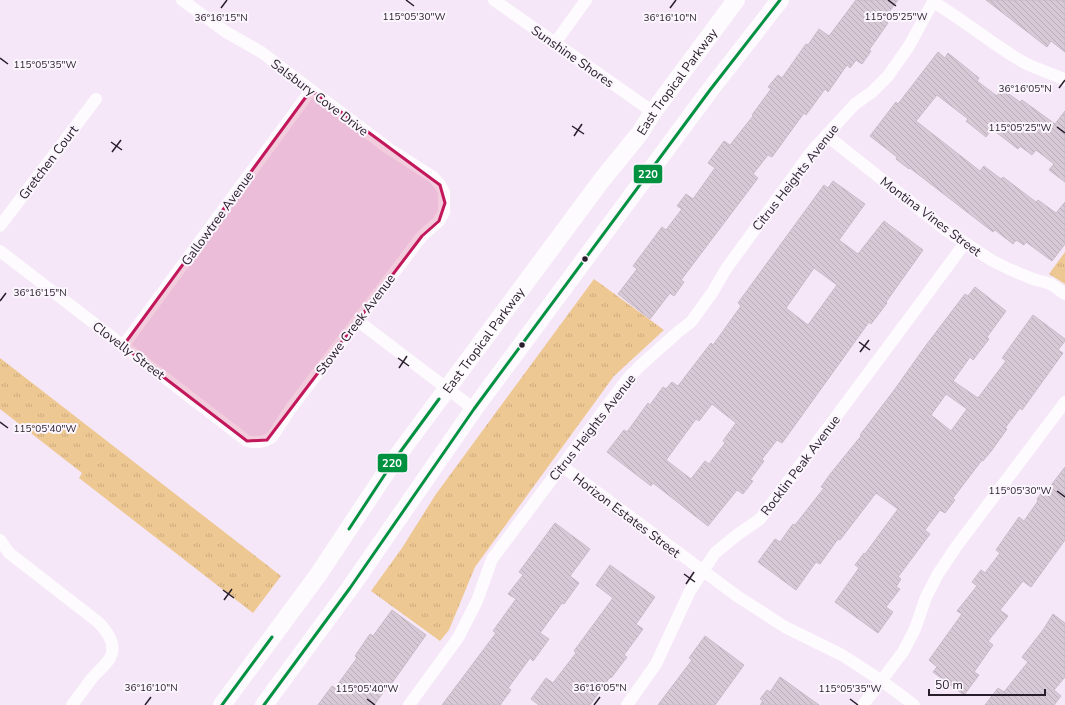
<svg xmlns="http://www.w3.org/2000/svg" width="1065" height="705" font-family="'Nunito Sans',sans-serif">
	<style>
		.park { fill: url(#park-tufts) }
		.building { fill: url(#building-back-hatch); stroke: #c9bbc8; fill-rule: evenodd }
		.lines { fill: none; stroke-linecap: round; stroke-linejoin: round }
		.street { stroke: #fefbfe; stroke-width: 12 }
		.secondary { stroke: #fefbfe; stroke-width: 18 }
		.bus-1-casing { stroke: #fbf5fd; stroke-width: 6 }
		.bus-1 { stroke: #009140; stroke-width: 3 }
		.marked { fill: #c2185b; fill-opacity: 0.2; stroke: #c2185b; stroke-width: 3; stroke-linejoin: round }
		.ticks { fill: none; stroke: #281d2a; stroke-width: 1.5 }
		.bus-dot { fill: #281d2a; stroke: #fbf5fd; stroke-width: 1.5 }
		.labels { text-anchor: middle; stroke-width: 4; stroke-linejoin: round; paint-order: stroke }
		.street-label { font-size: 13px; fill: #281d2a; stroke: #fbf5fd }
		.ticks-label { font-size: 10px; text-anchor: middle; fill: #281d2a; stroke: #fbf5fd; stroke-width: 4; stroke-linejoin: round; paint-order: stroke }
		.line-badge { stroke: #fbf5fd; stroke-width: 1.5 }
		.badge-label { font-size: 11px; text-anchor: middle; font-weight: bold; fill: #fff }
	</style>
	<defs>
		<pattern id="park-tufts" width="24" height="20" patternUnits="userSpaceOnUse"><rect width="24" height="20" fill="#eec893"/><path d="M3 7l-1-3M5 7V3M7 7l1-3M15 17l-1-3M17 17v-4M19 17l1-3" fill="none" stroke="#ccab7f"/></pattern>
		<pattern id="building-back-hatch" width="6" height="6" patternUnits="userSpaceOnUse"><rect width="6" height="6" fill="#d7c9d6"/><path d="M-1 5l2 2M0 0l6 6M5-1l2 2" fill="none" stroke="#b9acb8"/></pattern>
	</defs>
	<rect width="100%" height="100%" fill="#f5e7f8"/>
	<path class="park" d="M 1065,252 L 1065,284 L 1049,274 Z
		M 594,279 L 664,330 L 614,376 L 475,567 L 449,630 L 440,641 L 371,591 L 402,548 L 436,494 Z
		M 0,358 L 281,576 L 253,613 L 79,478 L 82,473 L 0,409 Z"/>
	<path class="building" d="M 856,0 L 898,0 L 883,20 L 888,23 L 869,50 L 871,51 L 862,64 L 856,60 L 850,68 L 847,65 L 828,92 L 825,89 L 806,115 L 804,113 L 772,157 L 768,155 L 753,174 L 758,178 L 681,280 L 684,282 L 674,296 L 670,293 L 650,319 L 618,294 L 637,269 L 633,266 L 662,227 L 666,230 L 682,209 L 677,206 L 686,194 L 693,199 L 715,168 L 708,163 L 724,141 L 730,145 L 753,116 L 752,115 L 771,89 L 768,87 L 778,75 L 782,78 L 806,44 L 808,45 L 819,29 L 829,36 Z
		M 986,0 L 1065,0 L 1065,52 L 1051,41 L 1047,47 Z
		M 938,52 L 945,58 L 948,53 L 979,78 L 977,81 L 997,96 L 1002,89 L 1020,102 L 1022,100 L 1055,124 L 1065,111 L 1065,182 L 1049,170 L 1054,164 L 1036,150 L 1032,155 L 1020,146 L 1018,149 L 992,129 L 986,137 L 966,121 L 968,119 L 937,95 L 916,121 L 980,171 L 984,166 L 1001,179 L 1003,177 L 1036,202 L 1038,200 L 1056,213 L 1065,202 L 1065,244 L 1052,261 L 1026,242 L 1024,245 L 1016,240 L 1013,244 L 995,230 L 993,232 L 910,168 L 909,169 L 896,159 L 897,157 L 870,136 L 896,102 L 898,104 Z
		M 833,181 L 865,204 L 839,240 L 858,254 L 884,221 L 923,250 L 886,302 L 887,303 L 871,324 L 869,322 L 795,425 L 782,443 L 777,440 L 762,459 L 764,461 L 750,480 L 753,481 L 743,494 L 737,490 L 708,526 L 653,483 L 651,486 L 607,452 L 624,430 L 627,432 L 648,403 L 650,405 L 663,387 L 666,389 L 672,382 L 678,386 L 711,343 L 713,345 L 741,306 L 738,303 L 824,185 L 828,188 ZM 814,268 L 837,285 L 808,325 L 786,308 ZM 712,404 L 736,423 L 723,441 L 725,443 L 709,464 L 705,461 L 691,479 L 666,460 L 696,419 L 699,421 Z
		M 975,287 L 1006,311 L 987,337 L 989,339 L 973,360 L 970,357 L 953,381 L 978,398 L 1006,361 L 1002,358 L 1033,315 L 1065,339 L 1065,341 L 1058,350 L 1063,353 L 1022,410 L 1020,408 L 1005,428 L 1007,429 L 992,450 L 983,461 L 982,460 L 953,498 L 955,500 L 945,513 L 940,510 L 925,530 L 930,534 L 898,577 L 901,579 L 896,587 L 900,589 L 886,607 L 893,612 L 878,633 L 835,602 L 859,568 L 855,565 L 864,553 L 865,554 L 898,509 L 876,493 L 840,540 L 838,539 L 820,564 L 816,562 L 796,590 L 758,562 L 775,539 L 780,542 L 793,524 L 795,525 L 824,488 L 821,487 L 831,473 L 861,436 L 860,435 L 895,389 L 927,344 L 965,294 L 968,296 ZM 946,394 L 967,409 L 951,431 L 931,415 Z
		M 1065,467 L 1065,540 L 1031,587 L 1023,581 L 1000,610 L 1008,616 L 988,641 L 993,645 L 974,672 L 979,675 L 964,695 L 933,672 L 937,667 L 929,660 L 962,614 L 957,611 L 977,586 L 972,582 L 981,570 L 985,573 L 1000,553 L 996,550 L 1019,517 L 1024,521 L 1038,501 L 1037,499 L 1047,486 L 1049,488 Z
		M 555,523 L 590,549 L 570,576 L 579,583 L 564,604 L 562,603 L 540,633 L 549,639 L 533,661 L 530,658 L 508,688 L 511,690 L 500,705 L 442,705 L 496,633 L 493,631 L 516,599 L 508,594 L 523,575 L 519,572 Z
		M 610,565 L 655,597 L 636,624 L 643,629 L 624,655 L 627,657 L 611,678 L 610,677 L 590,705 L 539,705 L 531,699 L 546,678 L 553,683 L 576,653 L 574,651 L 613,598 L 596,585 Z
		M 392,610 L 426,635 L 392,683 L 391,682 L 374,705 L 318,705 L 332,686 L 335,688 L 357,658 L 355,656 L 370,634 L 373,636 Z
		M 1053,614 L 1065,623 L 1065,677 L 1054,690 L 1061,696 L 1054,705 L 985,705 L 998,688 L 1004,692 L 1028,662 L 1022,657 L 1043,630 Z
		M 705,636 L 744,665 L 715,705 L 658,705 L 692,660 L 689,658 Z
		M 780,677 L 819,705 L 760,705 L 763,701 L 760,699 L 767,690 L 770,692 Z"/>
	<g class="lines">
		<path class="street" d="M 494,0 L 653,112
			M 933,2 C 964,20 992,44 1023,62 C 1036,69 1051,73 1065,80
			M 555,43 L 586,0
			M 826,135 L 947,231 L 991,260 L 1009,269 L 1033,279 L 1051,284 L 1065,294
			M 0,226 L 96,99
			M 0,251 L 247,441 C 256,443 264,443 272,437 L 291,408 L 422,236 L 439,221 L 444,212 L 444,192 L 440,185 L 433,177 L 388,148 L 261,52 L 226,32 L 182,0
			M 358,321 L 474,409
			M 123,346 L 311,90
			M 562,466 L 737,596 L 785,627 L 842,655 L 882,681 L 914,705
			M 0,540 L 9,553 L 22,563 L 98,622 C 107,631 117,645 110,658 C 106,665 98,671 93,677 C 86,686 79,696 72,705
			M 409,705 L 458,638 L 477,601 L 492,559 L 628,378 L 641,365 L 678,332 L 691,322 L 712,293 L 726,269 L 811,152 L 855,104 L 872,92 L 888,76 L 909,46 L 934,0
			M 627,705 L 656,664 L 690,591 L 715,553 L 737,535 L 760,519 L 965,243
			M 863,705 L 903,652 L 915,629 L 926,597 L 938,574 L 956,547 L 1065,402"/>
		<g class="secondary">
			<path id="s1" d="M 222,705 L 318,575 L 395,459 L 601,181 L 640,133 L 653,112 L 736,0"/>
			<path d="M 264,705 L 350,588 L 474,409 L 710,90 L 780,0"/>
		</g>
		<defs>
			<path id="bus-1" d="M 349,529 L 395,459 L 439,399
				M 222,705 L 272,637
				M 264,705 L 350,588 L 474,409 L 710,90 L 780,0"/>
		</defs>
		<use href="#bus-1" class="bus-1-casing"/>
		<use href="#bus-1" class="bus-1"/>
	</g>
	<path class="marked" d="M 311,90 L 440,185 L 445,203 L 439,221 L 422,236 L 267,440 L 247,441 L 123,346 Z"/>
	<path class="ticks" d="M 406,0 L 414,6M 888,0 L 896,6M 221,8 L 227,0M 670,8 L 676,0M 0,58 L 8,64M 1059,88 L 1065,80M 572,126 L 584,134M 1057,127 L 1065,133M 574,136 L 582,124M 111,142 L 122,150M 112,152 L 121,140M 0,301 L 6,293M 859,342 L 870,350M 860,352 L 869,340M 398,358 L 409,366M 399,368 L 407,356M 0,422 L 8,428M 1057,491 L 1065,497M 684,574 L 695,582M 686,584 L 694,572M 223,590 L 234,598M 224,600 L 232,589M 367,699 L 375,705M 850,699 L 858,705M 145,705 L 151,697M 594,705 L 600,697"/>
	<g class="bus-dot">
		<circle cx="585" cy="259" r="3.5"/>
		<circle cx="522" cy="345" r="3.5"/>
	</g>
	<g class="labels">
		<g class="street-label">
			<text transform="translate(573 56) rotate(35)" y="5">Sunshine Shores</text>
			<text dy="5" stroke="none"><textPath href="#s1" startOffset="772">East Tropical Parkway</textPath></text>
			<text transform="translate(320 97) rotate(37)" y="5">Salsbury Cove Drive</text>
			<text transform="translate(48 162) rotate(-53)" y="5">Gretchen Court</text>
			<text transform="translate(795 177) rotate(-52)" y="5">Citrus Heights Avenue</text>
			<text transform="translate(931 216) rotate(37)" y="5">Montina Vines Street</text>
			<text transform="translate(217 218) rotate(-54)" y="5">Gallowtree Avenue</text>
			<text transform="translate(355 324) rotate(-53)" y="5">Stowe Creek Avenue</text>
			<text dy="5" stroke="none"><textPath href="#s1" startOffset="449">East Tropical Parkway</textPath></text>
			<text transform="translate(129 350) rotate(37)" y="5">Clovelly Street</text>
			<text transform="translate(592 427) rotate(-52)" y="5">Citrus Heights Avenue</text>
			<text transform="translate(800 465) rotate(-53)" y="5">Rocklin Peak Avenue</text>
			<text transform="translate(627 515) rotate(37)" y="5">Horizon Estates Street</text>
		</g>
	</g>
	<g class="ticks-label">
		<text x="414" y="20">115°05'30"W</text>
		<text x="896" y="20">115°05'25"W</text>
		<text x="670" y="21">36°16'10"N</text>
		<text x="221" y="21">36°16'15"N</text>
		<text x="45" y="68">115°05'35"W</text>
		<text x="1025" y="92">36°16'05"N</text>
		<text x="1020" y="131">115°05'25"W</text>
		<text x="40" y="296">36°16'15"N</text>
		<text x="45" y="432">115°05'40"W</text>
		<text x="1020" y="494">115°05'30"W</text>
		<text x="151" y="691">36°16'10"N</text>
		<text x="600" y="691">36°16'05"N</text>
		<text x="367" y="692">115°05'40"W</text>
		<text x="850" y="692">115°05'35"W</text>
	</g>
	<g class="line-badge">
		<rect x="633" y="164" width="30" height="20" rx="4" fill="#009140"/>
		<rect x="377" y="453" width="31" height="20" rx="4" fill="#009140"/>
	</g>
	<g class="badge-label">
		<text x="648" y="178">220</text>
		<text x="392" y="467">220</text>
	</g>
	<path d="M929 689v6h116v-6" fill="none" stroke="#281d2a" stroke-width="2"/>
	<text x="935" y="689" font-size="12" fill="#281d2a" stroke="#fbf5fd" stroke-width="3" paint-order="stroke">50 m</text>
</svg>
